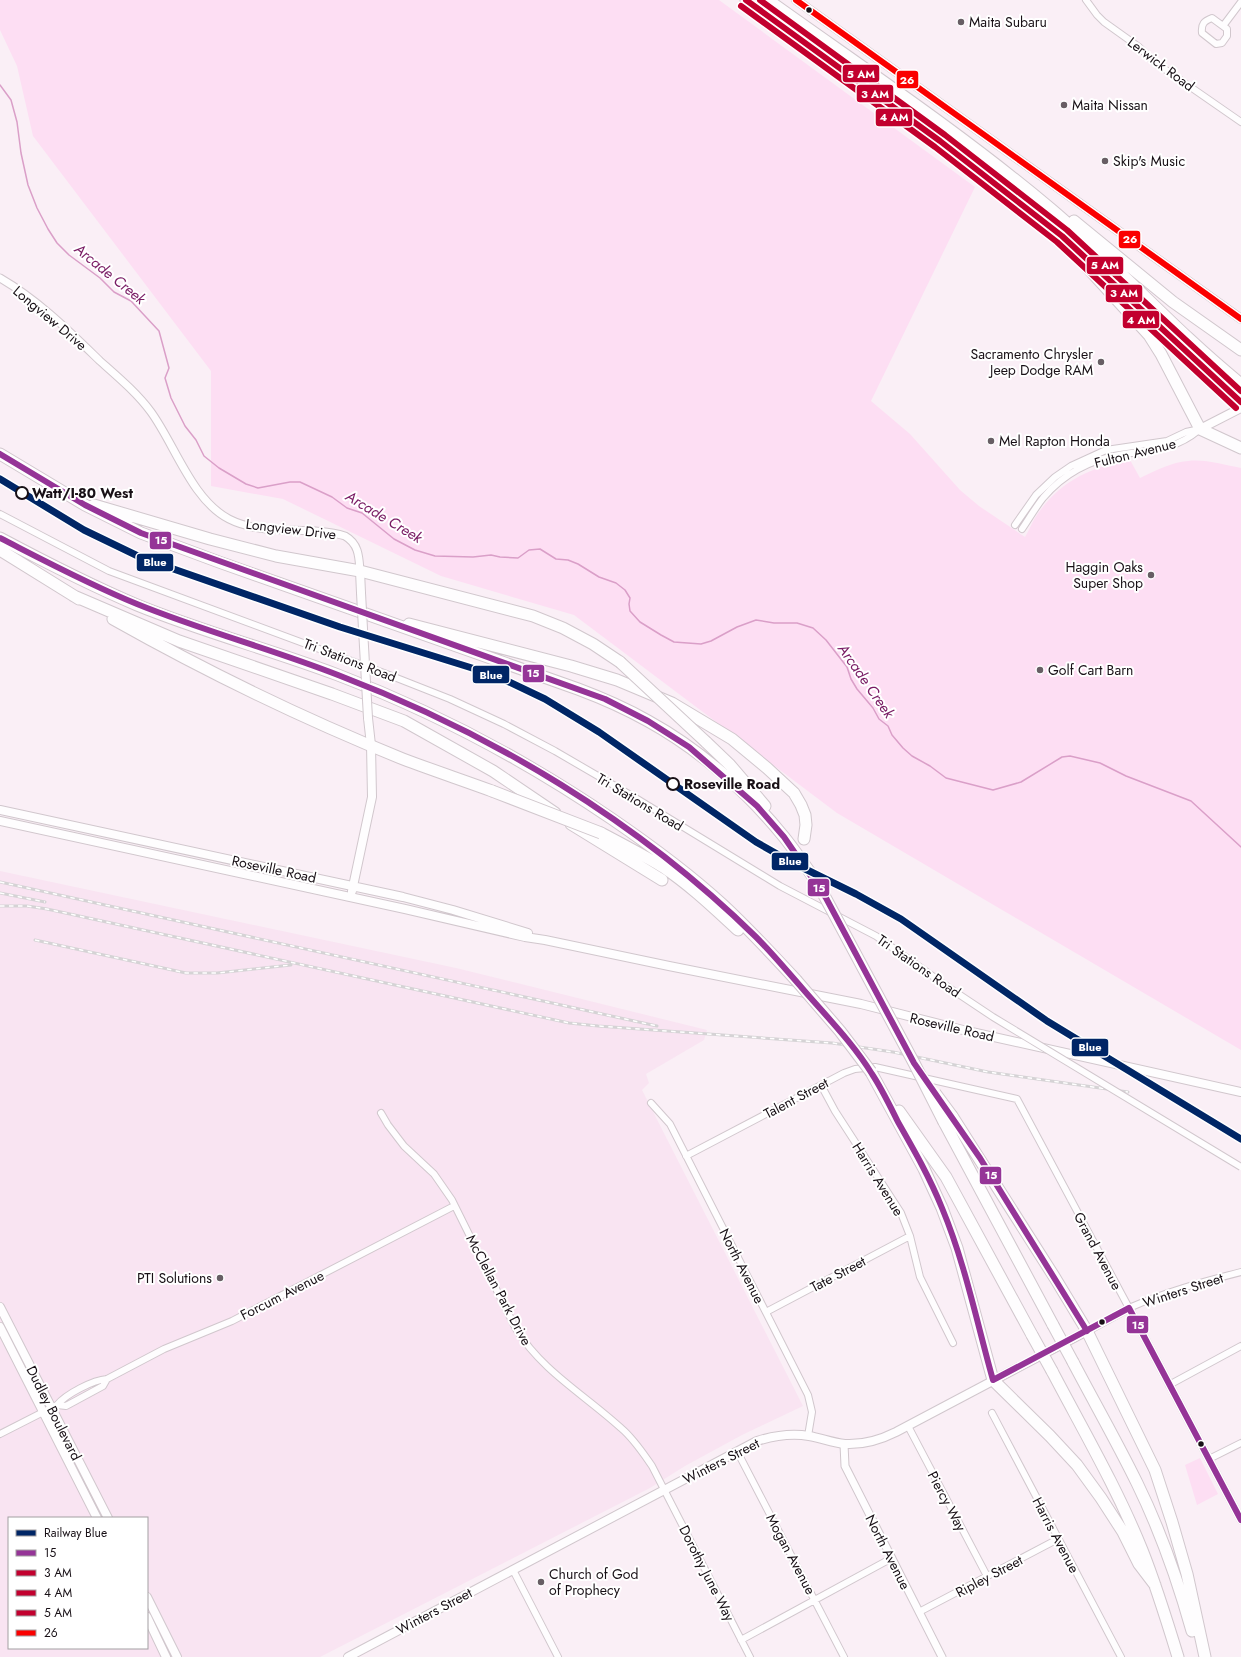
<svg xmlns="http://www.w3.org/2000/svg" width="1241" height="1657" font-family="Jost,sans-serif">
	<style>
		.built { fill: #f9e4f2; fill-rule: evenodd }
		.green { fill: #fddef3 }
		.lines { fill: none; stroke-linecap: round; stroke-linejoin: round }
		.stream { stroke: #da9fc8; stroke-width: 1.5 }
		.minor-casing { stroke: #d1c7cd; stroke-width: 8 }
		.tertiary-casing { stroke: #d1c7cd; stroke-width: 9 }
		.secondary-casing { stroke: #d1c7cd; stroke-width: 10 }
		.motorway-casing { stroke: #d1c7cd; stroke-width: 13 }
		.minor { stroke: #fefdfe; stroke-width: 6 }
		.tertiary { stroke: #fefdfe; stroke-width: 7 }
		.secondary { stroke: #fefdfe; stroke-width: 8 }
		.motorway { stroke: #fefdfe; stroke-width: 11 }
		.rail-casing { stroke: #d5d3d5; stroke-width: 3 }
		.rail { stroke: #fff; stroke-width: 1.5; stroke-dasharray: 4.5; stroke-linecap: butt }
		.minor-bridge-casing { stroke: #d1c7cd; stroke-width: 8; stroke-linecap: butt }
		.secondary-bridge-casing { stroke: #d1c7cd; stroke-width: 10; stroke-linecap: butt }
		.motorway-bridge-casing { stroke: #d1c7cd; stroke-width: 13; stroke-linecap: butt }
		.minor-bridge { stroke: #fefdfe; stroke-width: 6 }
		.secondary-bridge { stroke: #fefdfe; stroke-width: 8 }
		.motorway-bridge { stroke: #fefdfe; stroke-width: 11 }
		.bus-1-casing { stroke: #fff; stroke-width: 9 }
		.bus-2-casing { stroke: #fff; stroke-width: 9 }
		.bus-3-casing { stroke: #fff; stroke-width: 9 }
		.bus-4-casing { stroke: #fff; stroke-width: 9 }
		.bus-5-casing { stroke: #fff; stroke-width: 9 }
		.bus-1 { stroke: #953497; stroke-width: 6 }
		.bus-2 { stroke: #c2002e; stroke-width: 6 }
		.bus-3 { stroke: #c2002e; stroke-width: 6 }
		.bus-4 { stroke: #c2002e; stroke-width: 6 }
		.bus-5 { stroke: #fa0000; stroke-width: 6 }
		.rail-1-casing { stroke: #fff; stroke-width: 10 }
		.rail-1 { stroke: #002666; stroke-width: 7 }
		.bus-dot { fill: #181016; stroke: #fff; stroke-width: 1.5 }
		.poi-dot { fill: #675e64; stroke: #fff; stroke-width: 1.5 }
		.stop-dot { fill: #fff; stroke: #181016; stroke-width: 2 }
		.labels { text-anchor: middle; stroke-width: 4; stroke-linejoin: round; paint-order: stroke }
		.poi-label { font-size: 14px; fill: #181016; stroke: #fff; text-anchor: start }
		.street-label { font-size: 14px; fill: #181016; stroke: #fff }
		.stop-label { font-size: 14px; font-weight: bold; fill: #181016; stroke: #fff; text-anchor: start }
		.water-label { font-size: 15px; font-style: italic; fill: #781a63; stroke: #fff }
		.line-badge { stroke: #fff; stroke-width: 1.5 }
		.badge-label { font-size: 11px; text-anchor: middle; font-weight: bold; fill: #fff }
	</style>
	<rect width="100%" height="100%" fill="#faeff6"/>
	<path class="built" d="M 0,871 L 456,968 L 707,1030 L 704,1040 L 646,1074 L 649,1083 L 642,1090 L 803,1406 L 742,1435 L 685,1466 L 650,1488 L 320,1657 L 0,1657 ZM 9,1518 L 147,1518 L 147,1648 L 9,1648 Z"/>
	<path class="green" d="M 0,0 L 719,0 L 975,187 L 871,401 L 910,434 L 960,490 L 979,506 L 1025,537 C 1029,531 1031,524 1035,518 C 1058,482 1090,467 1130,460 L 1140,478 C 1155,471 1172,462 1188,461 C 1206,459 1224,465 1241,468 L 1241,1050 L 837,813 L 574,615 L 441,576 L 283,499 L 211,486 L 211,371 L 33,136 L 17,66 L 0,30 Z
		M 1200,1458 L 1218,1494 L 1197,1505 L 1185,1465 Z"/>
	<g class="lines">
		<path class="stream" d="M 0,85 L 11,100 L 17,122 L 21,153 L 28,185 L 37,208 L 48,229 L 57,243 L 69,255 L 100,278 L 114,292 L 131,301 L 159,331 L 169,368 L 165,378 L 171,398 L 185,426 L 196,440 L 204,456 L 219,468 L 246,484 L 258,488 L 290,482 L 300,482 L 332,497 L 347,508 L 362,513 L 394,539 L 415,550 L 435,556 L 473,557 L 491,555 L 500,557 L 518,558 L 529,550 L 540,549 L 556,559 L 568,560 L 578,564 L 599,577 L 616,583 L 625,590 L 630,598 L 629,604 L 630,611 L 640,622 L 661,635 L 674,642 L 701,644 L 711,641 L 737,627 L 756,620 L 774,623 L 797,623 L 813,628 L 826,640 L 847,667 L 851,679 L 857,689 L 873,708 L 879,719 L 888,726 L 892,735 L 903,748 L 912,756 L 930,766 L 946,778 L 993,790 L 1021,782 L 1062,757 L 1070,756 L 1100,763 L 1126,776 L 1191,801 L 1241,847"/>
		<defs>
			<path id="minor" d="M 1086,0 L 1097,15 L 1104,22 L 1139,47 L 1153,61 L 1241,122
				M 1212,18 L 1227,29 L 1227,36 L 1222,43 L 1216,44 L 1202,33 C 1201,24 1204,21 1212,18 Z
				M 1223,26 L 1241,2
				M 0,514 L 109,571 L 384,673 L 450,699 L 504,724 L 555,751 L 634,797 L 780,886 L 876,936 L 948,987
				M 1015,525 L 1036,495 L 1055,477 L 1071,466 L 1106,450 L 1167,441 L 1186,432 L 1200,429
				M 1022,529 C 1029,519 1035,508 1043,498 C 1064,473 1092,459 1124,454 C 1153,450 1175,450 1199,430
				M 821,1085 L 835,1111 L 901,1213 L 910,1236 L 920,1277 L 953,1343
				M 651,1103 L 670,1124 L 808,1395 L 812,1412 L 808,1436
				M 381,1113 L 388,1125 L 404,1146 L 434,1174 L 452,1200 L 516,1329 C 542,1371 585,1395 621,1428 C 634,1439 643,1453 652,1466 L 750,1657
				M 686,1156 L 844,1073 L 855,1069 L 875,1067 L 1017,1099 L 1129,1308 C 1165,1292 1202,1282 1241,1272
				M 766,1312 L 910,1236
				M 1169,1385 L 1241,1346
				M 57,1405 L 66,1406 L 103,1386 L 107,1379
				M 992,1413 L 1121,1657
				M 908,1426 L 987,1576
				M 0,1434 L 57,1405 C 66,1394 93,1380 107,1379 L 164,1349 L 232,1321 L 454,1206
				M 737,1451 L 844,1657
				M 1209,1459 L 1241,1443
				M 513,1570 L 558,1657
				M 919,1612 L 1058,1539
				M 741,1640 L 892,1558"/>
			<path id="tertiary" d="M 0,278 C 38,300 69,331 100,361 C 118,377 137,393 151,412 C 175,445 192,500 229,519 C 264,537 308,525 345,536 C 359,544 359,557 360,571
				M 1087,1331 L 1129,1308 L 1241,1520
				M 844,1444 L 845,1466 L 942,1657"/>
			<path id="secondary" d="M 796,0 L 1241,319
				M 1200,429 L 1241,408
				M 360,571 L 361,593
				M 0,810 L 403,897 L 453,910 L 528,933
				M 0,821 L 405,909 L 525,937 L 545,940 L 669,966 L 861,1004 L 967,1031 L 1241,1092
				M 352,891 L 372,797 L 371,745 L 368,718
				M 0,1307 L 108,1518
				M 0,1327 L 97,1518
				M 147,1597 L 177,1657
				M 147,1617 L 166,1657
				M 348,1657 L 757,1441 C 773,1436 791,1433 809,1436 C 821,1438 833,1443 845,1444 C 863,1445 880,1440 896,1432 L 1087,1331"/>
			<path id="motorway" d="M 746,0 L 940,141 L 1062,236 L 1241,402
				M 768,0 C 863,68 962,134 1051,209 C 1117,265 1174,330 1241,384
				M 1074,221 L 1173,302 L 1241,350
				M 1078,257 L 1149,335 L 1161,354 L 1200,429 L 1241,448
				M 0,454 L 85,505 L 141,533 L 219,562 L 578,689 C 602,698 625,708 648,721 C 699,749 747,791 784,837 C 796,852 807,868 818,884
				M 94,505 L 210,539 L 276,556 L 360,571 L 533,616 L 563,628 L 593,644 L 620,662
				M 0,538 C 45,562 90,585 137,605 C 203,632 272,650 338,675 C 435,712 527,761 612,819 C 650,845 688,873 722,904 C 748,928 772,954 796,980
				M 0,550 L 79,599
				M 74,596 L 179,641 L 332,694 L 404,721 L 493,771 L 555,813
				M 113,619 C 207,672 304,719 403,759 C 432,770 462,780 492,791
				M 409,624 L 571,666 L 617,680 L 672,703 L 732,739 L 767,768 L 794,793 L 801,805 L 805,815 L 806,825 L 804,839
				M 706,742 L 730,765 L 765,806
				M 571,824 L 662,880
				M 601,833 C 622,844 643,855 663,867 C 690,885 714,908 738,930
				M 871,1072 L 924,1169 L 942,1208 L 957,1248 L 993,1380 L 1050,1436 L 1077,1465 L 1101,1498 L 1123,1532 L 1139,1564 L 1155,1585
				M 899,1111 L 946,1177 L 1032,1335
				M 952,1116 L 1055,1278 L 1087,1331 L 1155,1470 L 1172,1522 L 1187,1574 L 1205,1657
				M 944,1122 L 1053,1325
				M 1073,1362 C 1094,1402 1117,1442 1137,1483 C 1160,1530 1178,1581 1192,1631
				M 1052,1371 C 1083,1430 1117,1488 1142,1550 C 1156,1585 1167,1621 1178,1657"/>
		</defs>
		<use href="#minor" class="minor-casing"/>
		<use href="#tertiary" class="tertiary-casing"/>
		<use href="#secondary" class="secondary-casing"/>
		<use href="#motorway" class="motorway-casing"/>
		<use href="#minor" class="minor"/>
		<use href="#tertiary" class="tertiary"/>
		<use href="#secondary" class="secondary"/>
		<use href="#motorway" class="motorway"/>
		<defs>
			<path id="rail" d="M 0,882 L 657,1026
				M 0,893 L 45,902
				M 0,906 L 27,906 L 47,909 L 569,1023 L 598,1026 L 832,1043 L 893,1052 L 988,1072 L 1128,1092
				M 35,940 L 186,973 L 217,973 L 291,965"/>
		</defs>
		<use href="#rail" class="rail-casing"/>
		<use href="#rail" class="rail"/>
		<defs>
			<path id="minor-bridge" d="M 948,987 L 993,1017 L 1241,1167"/>
			<path id="secondary-bridge" d="M 361,593 L 368,718"/>
			<path id="motorway-bridge" d="M 620,662 L 706,742
				M 492,791 L 601,833
				M 818,884 L 914,1063 L 944,1122
				M 796,980 L 840,1031 L 871,1072
				M 935,1093 L 952,1116
				M 1053,1325 L 1073,1362
				M 1032,1335 L 1052,1371"/>
		</defs>
		<use href="#minor-bridge" class="minor-bridge-casing"/>
		<use href="#secondary-bridge" class="secondary-bridge-casing"/>
		<use href="#motorway-bridge" class="motorway-bridge-casing"/>
		<use href="#minor-bridge" class="minor-bridge"/>
		<use href="#secondary-bridge" class="secondary-bridge"/>
		<use href="#motorway-bridge" class="motorway-bridge"/>
		<defs>
			<path id="bus-1" d="M 0,454 L 85,505 L 141,533 L 605,699 L 648,721 L 689,747 L 757,806 L 784,837 L 826,898 L 914,1063 L 980,1158 L 1087,1331
				M 0,538 C 45,561 90,585 137,604 C 203,631 272,649 338,675 C 493,734 638,821 756,937 C 772,953 787,971 802,988 C 826,1016 853,1043 872,1074 C 882,1089 890,1106 898,1122 C 914,1150 930,1178 942,1208 C 965,1263 977,1323 993,1380 L 1129,1308 L 1241,1520"/>
			<path id="bus-2" d="M 746,0 L 940,141 L 1062,236 L 1241,402"/>
			<path id="bus-3" d="M 741,6 L 935,147 L 1057,242 L 1236,408"/>
			<path id="bus-4" d="M 760,0 L 945,135 L 1067,230 L 1241,391"/>
			<path id="bus-5" d="M 796,0 L 1241,319"/>
		</defs>
		<use href="#bus-1" class="bus-1-casing"/>
		<use href="#bus-2" class="bus-2-casing"/>
		<use href="#bus-3" class="bus-3-casing"/>
		<use href="#bus-4" class="bus-4-casing"/>
		<use href="#bus-5" class="bus-5-casing"/>
		<use href="#bus-1" class="bus-1"/>
		<use href="#bus-2" class="bus-2"/>
		<use href="#bus-3" class="bus-3"/>
		<use href="#bus-4" class="bus-4"/>
		<use href="#bus-5" class="bus-5"/>
		<defs>
			<path id="rail-1" d="M 0,479 L 84,530 L 142,558 L 340,627 L 472,668 L 507,681 L 545,699 L 599,732 L 756,842 L 793,863 L 856,894 L 901,919 L 1047,1021 L 1241,1139"/>
		</defs>
		<use href="#rail-1" class="rail-1-casing"/>
		<use href="#rail-1" class="rail-1"/>
	</g>
	<g class="bus-dot">
		<circle cx="809" cy="10" r="3.5"/>
		<circle cx="1102" cy="1322" r="3.5"/>
		<circle cx="1201" cy="1444" r="3.5"/>
	</g>
	<g class="poi-dot">
		<circle cx="961" cy="22" r="4"/>
		<circle cx="1064" cy="105" r="4"/>
		<circle cx="1105" cy="161" r="4"/>
		<circle cx="1101" cy="362" r="4"/>
		<circle cx="991" cy="441" r="4"/>
		<circle cx="1151" cy="575" r="4"/>
		<circle cx="1040" cy="670" r="4"/>
		<circle cx="220" cy="1278" r="4"/>
		<circle cx="541" cy="1582" r="4"/>
	</g>
	<g class="stop-dot">
		<circle cx="22" cy="493" r="6"/>
		<circle cx="673" cy="784" r="6"/>
	</g>
	<g class="labels">
		<g class="poi-label">
			<text x="969" y="27">Maita Subaru</text>
			<text x="1072" y="110">Maita Nissan</text>
			<text x="1113" y="166">Skip's Music</text>
			<text x="1093" y="359" text-anchor="end">Sacramento Chrysler<tspan x="1093" dy="16">Jeep Dodge RAM</tspan></text>
			<text x="999" y="446">Mel Rapton Honda</text>
			<text x="1143" y="572" text-anchor="end">Haggin Oaks<tspan x="1143" dy="16">Super Shop</tspan></text>
			<text x="1048" y="675">Golf Cart Barn</text>
			<text x="212" y="1283" text-anchor="end">PTI Solutions</text>
			<text x="549" y="1579">Church of God<tspan x="549" dy="16">of Prophecy</tspan></text>
		</g>
		<g class="street-label">
			<text transform="translate(1161 64) rotate(37)" y="5">Lerwick Road</text>
			<text transform="translate(50 318) rotate(40)" y="5">Longview Drive</text>
			<text transform="translate(1135 453) rotate(-14)" y="5">Fulton Avenue</text>
			<text transform="translate(291 529) rotate(7)" y="5">Longview Drive</text>
			<text transform="translate(350 660) rotate(21)" y="5">Tri Stations Road</text>
			<text transform="translate(640 802) rotate(31)" y="5">Tri Stations Road</text>
			<text transform="translate(274 869) rotate(12)" y="5">Roseville Road</text>
			<text transform="translate(919 966) rotate(35)" y="5">Tri Stations Road</text>
			<text transform="translate(952 1027) rotate(13)" y="5">Roseville Road</text>
			<text transform="translate(796 1098) rotate(-28)" y="5">Talent Street</text>
			<text transform="translate(878 1179) rotate(58)" y="5">Harris Avenue</text>
			<text transform="translate(1098 1251) rotate(62)" y="5">Grand Avenue</text>
			<text transform="translate(742 1266) rotate(63)" y="5">North Avenue</text>
			<text transform="translate(838 1274) rotate(-28)" y="5">Tate Street</text>
			<text transform="translate(499 1290) rotate(62)" y="5">McClellan Park Drive</text>
			<text transform="translate(1183 1290) rotate(-18)" y="5">Winters Street</text>
			<text transform="translate(282 1295) rotate(-27)" y="5">Forcum Avenue</text>
			<text transform="translate(54 1413) rotate(63)" y="5">Dudley Boulevard</text>
			<text transform="translate(721 1461) rotate(-27)" y="5">Winters Street</text>
			<text transform="translate(947 1501) rotate(62)" y="5">Piercy Way</text>
			<text transform="translate(1056 1535) rotate(62)" y="5">Harris Avenue</text>
			<text transform="translate(888 1552) rotate(63)" y="5">North Avenue</text>
			<text transform="translate(791 1554) rotate(62)" y="5">Mogan Avenue</text>
			<text transform="translate(707 1573) rotate(63)" y="5">Dorothy June Way</text>
			<text transform="translate(989 1576) rotate(-28)" y="5">Ripley Street</text>
			<text transform="translate(434 1611) rotate(-28)" y="5">Winters Street</text>
		</g>
		<g class="stop-label">
			<text x="32" y="498">Watt/I-80 West</text>
			<text x="684" y="789">Roseville Road</text>
		</g>
		<g class="water-label">
			<text transform="translate(110 274) rotate(39)" y="5">Arcade Creek</text>
			<text transform="translate(384 517) rotate(31)" y="5">Arcade Creek</text>
			<text transform="translate(866 681) rotate(55)" y="5">Arcade Creek</text>
		</g>
	</g>
	<g class="line-badge">
		<rect x="842" y="64" width="38" height="19" rx="4" fill="#c2002e"/>
		<rect x="896" y="70" width="23" height="19" rx="4" fill="#fa0000"/>
		<rect x="856" y="84" width="38" height="19" rx="4" fill="#c2002e"/>
		<rect x="875" y="108" width="38" height="19" rx="4" fill="#c2002e"/>
		<rect x="1118" y="230" width="23" height="19" rx="4" fill="#fa0000"/>
		<rect x="1086" y="256" width="38" height="19" rx="4" fill="#c2002e"/>
		<rect x="1105" y="284" width="38" height="19" rx="4" fill="#c2002e"/>
		<rect x="1122" y="310" width="38" height="19" rx="4" fill="#c2002e"/>
		<rect x="149" y="531" width="23" height="19" rx="4" fill="#953497"/>
		<rect x="136" y="553" width="38" height="19" rx="4" fill="#002666"/>
		<rect x="522" y="664" width="23" height="19" rx="4" fill="#953497"/>
		<rect x="472" y="665" width="38" height="19" rx="4" fill="#002666"/>
		<rect x="771" y="852" width="38" height="19" rx="4" fill="#002666"/>
		<rect x="807" y="878" width="23" height="19" rx="4" fill="#953497"/>
		<rect x="1071" y="1038" width="38" height="19" rx="4" fill="#002666"/>
		<rect x="979" y="1166" width="23" height="19" rx="4" fill="#953497"/>
		<rect x="1126" y="1315" width="23" height="19" rx="4" fill="#953497"/>
	</g>
	<g class="badge-label">
		<text x="861" y="78">5 AM</text>
		<text x="907" y="84">26</text>
		<text x="875" y="98">3 AM</text>
		<text x="894" y="121">4 AM</text>
		<text x="1130" y="243">26</text>
		<text x="1105" y="269">5 AM</text>
		<text x="1124" y="297">3 AM</text>
		<text x="1141" y="324">4 AM</text>
		<text x="161" y="544">15</text>
		<text x="155" y="566">Blue</text>
		<text x="533" y="677">15</text>
		<text x="491" y="679">Blue</text>
		<text x="790" y="865">Blue</text>
		<text x="819" y="892">15</text>
		<text x="1090" y="1051">Blue</text>
		<text x="991" y="1179">15</text>
		<text x="1138" y="1329">15</text>
	</g>
	<rect x="8" y="1517" width="140" height="132" fill="#ffffff" stroke="#a39fa2"/>
	<rect x="16" y="1530" width="20" height="6" fill="#002666" stroke="#a39fa2"/>
	<text x="44" y="1537" font-size="12" fill="#181016">Railway Blue</text>
	<rect x="16" y="1550" width="20" height="6" fill="#953497" stroke="#a39fa2"/>
	<text x="44" y="1557" font-size="12" fill="#181016">15</text>
	<rect x="16" y="1570" width="20" height="6" fill="#c2002e" stroke="#a39fa2"/>
	<text x="44" y="1577" font-size="12" fill="#181016">3 AM</text>
	<rect x="16" y="1590" width="20" height="6" fill="#c2002e" stroke="#a39fa2"/>
	<text x="44" y="1597" font-size="12" fill="#181016">4 AM</text>
	<rect x="16" y="1610" width="20" height="6" fill="#c2002e" stroke="#a39fa2"/>
	<text x="44" y="1617" font-size="12" fill="#181016">5 AM</text>
	<rect x="16" y="1630" width="20" height="6" fill="#fa0000" stroke="#a39fa2"/>
	<text x="44" y="1637" font-size="12" fill="#181016">26</text>
</svg>
